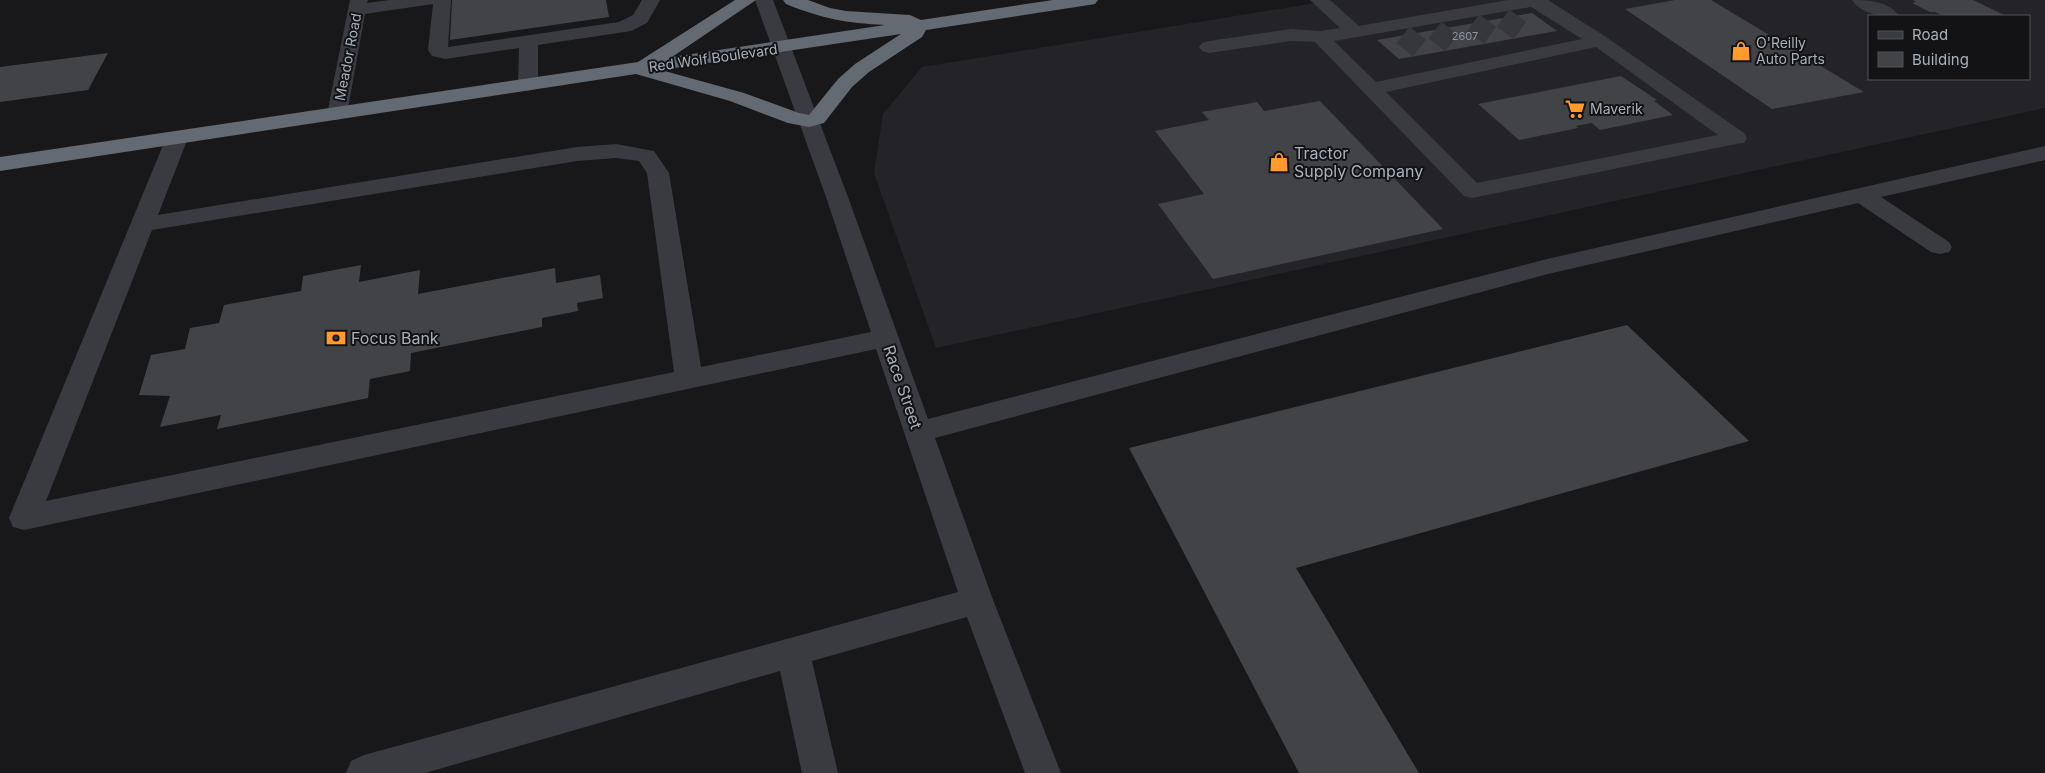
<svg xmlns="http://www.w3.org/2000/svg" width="2045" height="773" font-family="Inter,sans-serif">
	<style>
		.built { fill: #242428; fill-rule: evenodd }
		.building { fill: #424347 }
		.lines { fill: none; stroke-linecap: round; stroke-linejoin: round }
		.minor-tunnel { stroke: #35373a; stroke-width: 21; stroke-dasharray: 21 10; stroke-linecap: butt }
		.minor { fill: #393b40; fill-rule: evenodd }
		.highway { fill: #646a71; fill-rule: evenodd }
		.labels { text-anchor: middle; stroke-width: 4; stroke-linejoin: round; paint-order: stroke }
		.far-number-label { font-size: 11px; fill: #8f969e }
		.far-poi-label { font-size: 14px; fill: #a9b1bb; stroke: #131315; text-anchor: start }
		.far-street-label { font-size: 14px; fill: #a9b1bb; stroke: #131315 }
		.poi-label { font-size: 16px; fill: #a9b1bb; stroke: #131315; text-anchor: start }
		.street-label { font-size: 16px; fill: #a9b1bb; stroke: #131315 }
	</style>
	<rect width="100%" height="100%" fill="#18181a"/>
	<path class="built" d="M 1334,0 L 2045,0 L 2045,108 L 936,348 L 874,173 L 883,114 L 922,67 ZM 1869,16 L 2029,16 L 2029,79 L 1869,79 Z"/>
	<path class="building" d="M 452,0 L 606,0 L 609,17 L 450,40 Z
		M 1675,0 L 1711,0 L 1864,92 L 1772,109 L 1625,9 Z
		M 1913,0 L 1973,0 L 2006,16 L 1944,16 L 1935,12 L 1930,12 L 1912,3 L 1916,2 Z
		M 1532,13 L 1557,31 L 1399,59 L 1377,40 Z
		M 108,53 L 88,90 L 0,102 L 0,67 Z
		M 1621,76 L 1657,100 L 1654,101 L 1673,115 L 1600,130 L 1592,123 L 1576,126 L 1578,128 L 1519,140 L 1478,104 Z
		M 1320,101 L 1443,229 L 1213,279 L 1158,204 L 1204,194 L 1155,131 L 1209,120 L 1202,112 L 1257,102 L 1264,111 Z
		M 361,265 L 359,282 L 420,270 L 418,294 L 555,268 L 556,283 L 600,275 L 603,298 L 577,303 L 578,311 L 542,318 L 542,327 L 411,353 L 410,371 L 370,379 L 368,398 L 217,429 L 221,415 L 160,427 L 170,396 L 139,395 L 151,355 L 185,349 L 190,328 L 219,323 L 224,305 L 301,291 L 303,276 Z
		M 1627,325 L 1749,441 L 1296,568 L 1419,773 L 1299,773 L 1129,448 Z"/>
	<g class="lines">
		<path class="minor-tunnel" d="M 1503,18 L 1527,36
			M 1473,23 L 1498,41
			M 1435,30 L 1458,48
			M 1403,35 L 1427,54"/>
		<path class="minor" d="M 350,0 L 368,0 L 367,3 L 389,0 L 451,0 L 448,47 L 619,22 L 633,15 L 642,0 L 660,0 L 647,23 L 631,31 L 538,45 L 538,85 L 535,89 L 528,91 L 521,89 L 518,85 L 519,48 L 445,59 L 432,56 L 428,50 L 433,4 L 365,14 L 347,114 L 344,118 L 337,120 L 330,118 L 327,114 Z
			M 755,0 L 773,0 L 848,197 L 928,419 L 1547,259 L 2045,146 L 2045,160 L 1881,197 L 1949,242 L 1952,247 L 1949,252 L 1940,254 L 1931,252 L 1858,203 L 1548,274 L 935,438 L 993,600 L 1061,773 L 1025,773 L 967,617 L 812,661 L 838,773 L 802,773 L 780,671 L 425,773 L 346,773 L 351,761 L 364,755 L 958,592 L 876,349 L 24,530 L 13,527 L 9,518 L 166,138 L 169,133 L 177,132 L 185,133 L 188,138 L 158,215 L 577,147 L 616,144 L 654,151 L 669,173 L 701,367 L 871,332 L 826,197 ZM 616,158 L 639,161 L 647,173 L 674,372 L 46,501 L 152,230 L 577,161 Z
			M 1310,0 L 1330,0 L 1359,26 L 1508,0 L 1548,0 L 1606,37 L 1744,133 L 1747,138 L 1744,143 L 1736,144 L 1472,198 L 1464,196 L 1315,42 L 1291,41 L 1209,53 L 1202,51 L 1199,47 L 1202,43 L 1209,41 L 1291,29 L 1320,31 L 1340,28 ZM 1531,7 L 1582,39 L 1376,82 L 1334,41 ZM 1596,47 L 1718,135 L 1477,183 L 1386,92 Z
			M 1852,0 C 1868,0 1889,1 1899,16 C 1883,17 1862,15 1852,0 Z"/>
		<path class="highway" d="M 735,0 L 756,0 L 672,57 L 885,25 C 846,23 823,19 786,4 L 783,0 L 808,0 L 830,8 L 846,11 L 910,15 L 921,20 L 1053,0 L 1098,0 L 1095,4 L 1089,5 L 926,30 L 922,37 L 869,72 L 852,87 L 824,123 L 809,127 L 788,123 L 730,101 L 636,74 L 0,171 L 0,157 L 638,62 ZM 901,34 L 855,64 L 838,79 L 809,115 L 799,113 L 744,93 L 661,70 Z"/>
	</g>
	<defs>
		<symbol id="shop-bare" viewBox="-9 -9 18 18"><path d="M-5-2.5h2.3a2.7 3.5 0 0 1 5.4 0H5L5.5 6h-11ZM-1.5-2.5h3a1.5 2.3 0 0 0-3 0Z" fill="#ff9a2b" stroke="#131315" stroke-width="2.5" paint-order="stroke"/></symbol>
		<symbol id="supermarket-bare" viewBox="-9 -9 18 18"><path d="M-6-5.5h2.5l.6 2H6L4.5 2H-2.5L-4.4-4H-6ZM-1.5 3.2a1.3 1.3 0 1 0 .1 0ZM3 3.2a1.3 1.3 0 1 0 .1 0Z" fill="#ff9a2b" stroke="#131315" stroke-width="2.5" paint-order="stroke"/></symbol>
		<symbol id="bank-bare" viewBox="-9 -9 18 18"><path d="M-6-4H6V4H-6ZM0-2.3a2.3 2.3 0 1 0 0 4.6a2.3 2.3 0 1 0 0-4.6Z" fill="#ff9a2b" stroke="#131315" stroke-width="2.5" paint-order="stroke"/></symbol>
	</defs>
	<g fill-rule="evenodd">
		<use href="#shop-bare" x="1727" y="37" width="28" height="28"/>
		<use href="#supermarket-bare" x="1561" y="95" width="28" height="28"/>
		<use href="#shop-bare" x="1265" y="148" width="28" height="28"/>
		<use href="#bank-bare" x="322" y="324" width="28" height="28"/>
	</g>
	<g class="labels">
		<g class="far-number-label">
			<text x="1465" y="40">2607</text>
		</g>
		<g class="far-poi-label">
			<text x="1756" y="48">O'Reilly<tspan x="1756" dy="16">Auto Parts</tspan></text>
			<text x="1590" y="114">Maverik</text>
		</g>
		<g class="far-street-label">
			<text transform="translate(348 57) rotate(-79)" y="5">Meador Road</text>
			<text transform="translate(713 58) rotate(-8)" y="5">Red Wolf Boulevard</text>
		</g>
		<g class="poi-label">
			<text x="1294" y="159">Tractor<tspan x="1294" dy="18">Supply Company</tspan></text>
			<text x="351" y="344">Focus Bank</text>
		</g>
		<g class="street-label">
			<text transform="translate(903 387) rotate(71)" y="6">Race Street</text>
		</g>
	</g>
	<rect x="1868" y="15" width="162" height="65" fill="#131315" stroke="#4f5257"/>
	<rect x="1878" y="31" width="25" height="8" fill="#393b40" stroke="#4f5257"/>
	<text x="1912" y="40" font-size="15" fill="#a9b1bb">Road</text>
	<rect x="1878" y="52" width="25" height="15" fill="#424347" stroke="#4f5257"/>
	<text x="1912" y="65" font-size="15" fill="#a9b1bb">Building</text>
</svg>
